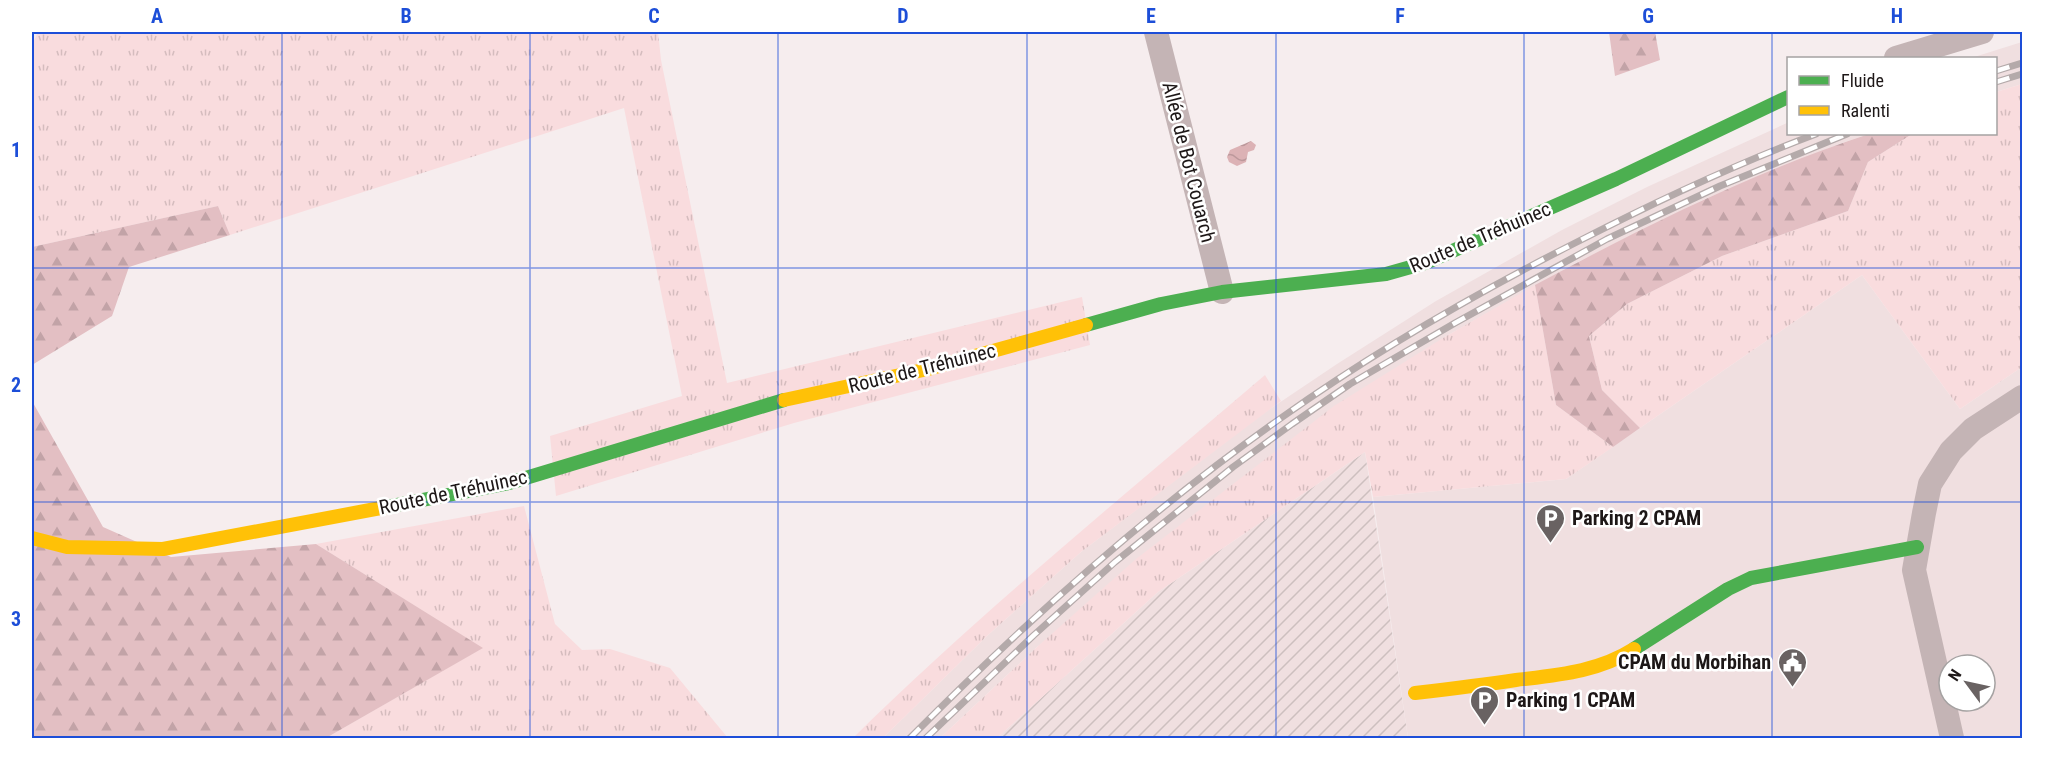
<svg xmlns="http://www.w3.org/2000/svg" width="2054" height="770" font-family="'Roboto Condensed',sans-serif">
	<style>
		.built { fill: #f0dfe0; fill-rule: evenodd }
		.industrial { fill: url(#industrial-furrows) }
		.grass { fill: url(#grass-tufts) }
		.forest { fill: url(#forest-firs) }
		.water { fill: url(#water-waves) }
		.lines { fill: none; stroke-linecap: round; stroke-linejoin: round }
		.street { stroke: #c4b4b5; stroke-width: 24 }
		.fast { stroke: #4caf50; stroke-width: 14 }
		.slow { stroke: #ffc107; stroke-width: 14 }
		.rail-casing { stroke: #b4aaaa; stroke-width: 7 }
		.rail { stroke: #fff; stroke-width: 4.5; stroke-dasharray: 14; stroke-linecap: butt }
		.grid { fill: none; stroke: #1d4ed8; stroke-width: 1.5; stroke-opacity: 0.55 }
		.labels { text-anchor: middle; stroke-width: 5; stroke-linejoin: round; paint-order: stroke }
		.street-label { font-size: 20px; fill: #1d1717; stroke: #fff }
		.poi-label { font-size: 20px; font-weight: bold; fill: #1d1717; stroke: #fff; text-anchor: start }
		.neatline { fill: none; stroke: #1d4ed8; stroke-width: 2 }
		.grid-label { font-size: 20px; text-anchor: middle; font-weight: bold; fill: #1d4ed8 }
	</style>
	<defs>
		<pattern id="industrial-furrows" width="10" height="10" patternUnits="userSpaceOnUse" patternTransform="scale(1.5)"><rect width="10" height="10" fill="#f0dfe0"/><path d="M-1 1l2-2M0 10L10 0M9 11l2-2" fill="none" stroke="#cdbfbf"/></pattern>
		<pattern id="grass-tufts" width="24" height="20" patternUnits="userSpaceOnUse" patternTransform="scale(1.5)"><rect width="24" height="20" fill="#f9dcde"/><path d="M3 7l-1-3M5 7V3M7 7l1-3M15 17l-1-3M17 17v-4M19 17l1-3" fill="none" stroke="#d5bcbe"/></pattern>
		<pattern id="forest-firs" width="22" height="20" patternUnits="userSpaceOnUse" patternTransform="scale(1.5)"><rect width="22" height="20" fill="#e3bfc3"/><path d="M5 1l3.5 6h-7zM16 11l3.5 6h-7z" fill="#c2a3a7"/></pattern>
		<pattern id="water-waves" width="16" height="10" patternUnits="userSpaceOnUse" patternTransform="scale(1.5)"><rect width="16" height="10" fill="#dcb2b5"/><path d="M0 5q4-4 8 0t8 0" fill="none" stroke="#bc989b"/></pattern>
	</defs>
	<rect width="100%" height="100%" fill="#f6edee"/>
	<path class="built" d="M 2022,42 L 2022,84 L 1996,92 L 1996,58 L 1971,58 Z
		M 1787,123 L 1788,123 L 1788,134 L 1869,134 L 1839,144 L 1705,199 L 1578,262 L 1443,338 L 1037,647 L 940,738 L 883,738 L 987,636 L 1081,552 L 1261,415 L 1337,364 L 1436,301 L 1562,230 L 1647,187 Z
		M 1862,275 L 1960,409 L 2022,367 L 2022,738 L 1408,738 L 1373,497 L 1566,479 ZM 1949,665 L 1985,665 L 1985,701 L 1949,701 Z"/>
	<path class="industrial" d="M 1365,452 L 1408,738 L 997,738 L 1158,592 Z"/>
	<path class="grass" d="M 38,32 L 658,32 L 661,60 L 727,383 L 1082,297 L 1090,345 L 794,423 L 556,496 L 550,436 L 682,396 L 624,108 L 230,235 L 218,206 L 32,247 L 32,45 Z
		M 2022,84 L 2022,367 L 1960,409 L 1862,275 L 1640,428 L 1602,390 L 1589,336 L 1627,304 L 1722,256 L 1848,211 L 1868,162 L 1912,134 L 1996,134 L 1996,92 Z
		M 1535,285 L 1556,405 L 1613,447 L 1566,479 L 1373,497 L 1365,452 L 1158,592 L 997,738 L 940,738 L 1037,647 L 1136,559 L 1334,406 L 1443,338 Z
		M 1265,375 L 1281,401 L 1081,552 L 987,636 L 883,738 L 853,738 C 983,610 1126,494 1265,375 Z
		M 524,506 L 555,624 L 582,650 L 610,649 L 670,668 L 728,738 L 326,738 L 482,648 L 316,544 Z"/>
	<path class="forest" d="M 1609,32 L 1655,32 L 1660,60 L 1615,76 Z
		M 1869,134 L 1912,134 L 1868,162 L 1848,211 L 1722,256 L 1627,304 L 1589,336 L 1602,390 L 1640,428 L 1613,447 L 1556,405 L 1535,285 C 1643,227 1753,172 1869,134 Z
		M 218,206 L 230,235 L 129,267 L 112,316 L 32,365 L 32,247 Z
		M 32,401 L 103,527 L 171,557 L 316,544 L 483,648 L 326,738 L 32,738 Z"/>
	<path class="water" d="M 1251,141 L 1256,145 L 1254,150 L 1248,152 L 1246,162 L 1237,166 L 1229,162 L 1227,157 L 1230,150 Z"/>
	<g class="lines">
		<path class="street" d="M 1156,32 L 1222,292
			M 1896,58 L 1982,32
			M 1952,738 L 1914,570 L 1924,513 L 1930,484 L 1951,451 L 1973,429 L 2022,397"/>
		<path class="fast" d="M 1086,325 L 1161,304 L 1222,292 L 1386,274 L 1425,263 L 1616,179 L 1788,97
			M 386,507 L 509,483 L 784,400
			M 1634,649 L 1728,589 L 1751,578 L 1917,547"/>
		<path class="slow" d="M 784,400 L 928,369 L 1086,325
			M 32,538 L 67,547 L 163,549 L 386,507
			M 1415,693 C 1449,689 1482,685 1516,680 C 1557,675 1598,672 1634,649"/>
		<defs>
			<path id="rail" d="M 1996,71 L 2022,63
				M 1996,82 L 2022,74
				M 910,738 C 1024,623 1149,511 1281,418 C 1374,352 1473,295 1575,243 C 1653,203 1733,165 1816,134
				M 926,738 L 1034,635 L 1115,562 L 1233,467 L 1292,424 L 1350,384 L 1455,323 L 1607,239 L 1720,186 L 1847,134"/>
		</defs>
		<use href="#rail" class="rail-casing"/>
		<use href="#rail" class="rail"/>
	</g>
	<path class="grid" d="M 282,32 L 282,738M 530,32 L 530,738M 778,32 L 778,738M 1027,32 L 1027,738M 1276,32 L 1276,738M 1524,32 L 1524,738M 1772,32 L 1772,738M 32,268 L 2022,268M 32,502 L 2022,502"/>
	<defs>
		<symbol id="parking-pin" viewBox="-11 -11 22 30"><path d="M0 17L-7.5 6A9.5 9.5 0 1 1 7.5 6Z" fill="#696262" stroke="#fff"/><path d="M-3.5-5.5H1a3.5 3.5 0 0 1 0 7H-1V5.5H-3.5ZM-1-3.4V-.6H.8a1.4 1.4 0 0 0 0-2.8Z" fill="#fff"/></symbol>
		<symbol id="civic-pin" viewBox="-11 -11 22 30"><path d="M0 17L-7.5 6A9.5 9.5 0 1 1 7.5 6Z" fill="#696262" stroke="#fff"/><path d="M-.6-6.5H3V-4.5H.6V-3L4-1V1h2V6H-6V1h2V-1L-.6-3ZM-1.2 2.5V6h2.4V2.5Z" fill="#fff"/></symbol>
	</defs>
	<g fill-rule="evenodd">
		<use href="#parking-pin" x="1534" y="502" width="33" height="45"/>
		<use href="#civic-pin" x="1776" y="646" width="33" height="45"/>
		<use href="#parking-pin" x="1468" y="684" width="33" height="45"/>
	</g>
	<g class="labels">
		<g class="street-label">
			<text transform="translate(1189 162) rotate(76)" y="7">Allée de Bot Couarch</text>
			<text transform="translate(1480 237) rotate(-23)" y="7">Route de Tréhuinec</text>
			<text transform="translate(922 368) rotate(-14)" y="7">Route de Tréhuinec</text>
			<text transform="translate(453 492) rotate(-12)" y="7">Route de Tréhuinec</text>
		</g>
		<g class="poi-label">
			<text x="1572" y="525">Parking 2 CPAM</text>
			<text x="1771" y="669" text-anchor="end">CPAM du Morbihan</text>
			<text x="1506" y="707">Parking 1 CPAM</text>
		</g>
	</g>
	<rect width="2054" height="770" fill="none" stroke="#ffffff" stroke-width="66"/>
	<rect x="1787" y="57" width="210" height="78" fill="#ffffff" stroke="#a5a2a2" stroke-width="1.5"/>
	<rect x="1799" y="76" width="30" height="9" fill="#4caf50" stroke="#a5a2a2" stroke-width="1.5"/>
	<text x="1841" y="87" font-size="18" fill="#1d1717">Fluide</text>
	<rect x="1799" y="106" width="30" height="9" fill="#ffc107" stroke="#a5a2a2" stroke-width="1.5"/>
	<text x="1841" y="117" font-size="18" fill="#1d1717">Ralenti</text>
	<g transform="translate(1967 683) rotate(303)"><circle r="28" fill="#ffffff" stroke="#a5a2a2" stroke-width="1.5"/>
	<path d="M0-4.5L10 22L0 15L-10 22Z" fill="#696262"/>
	<text y="-9" font-size="16" font-weight="bold" text-anchor="middle" fill="#1d1717">N</text>
	</g>
	<rect x="33" y="33" width="1988" height="704" class="neatline"/>
	<g class="grid-label">
		<text x="157" y="23">A</text>
		<text x="406" y="23">B</text>
		<text x="654" y="23">C</text>
		<text x="903" y="23">D</text>
		<text x="1151" y="23">E</text>
		<text x="1400" y="23">F</text>
		<text x="1648" y="23">G</text>
		<text x="1897" y="23">H</text>
		<text x="16" y="157">1</text>
		<text x="16" y="392">2</text>
		<text x="16" y="626">3</text>
	</g>
</svg>
